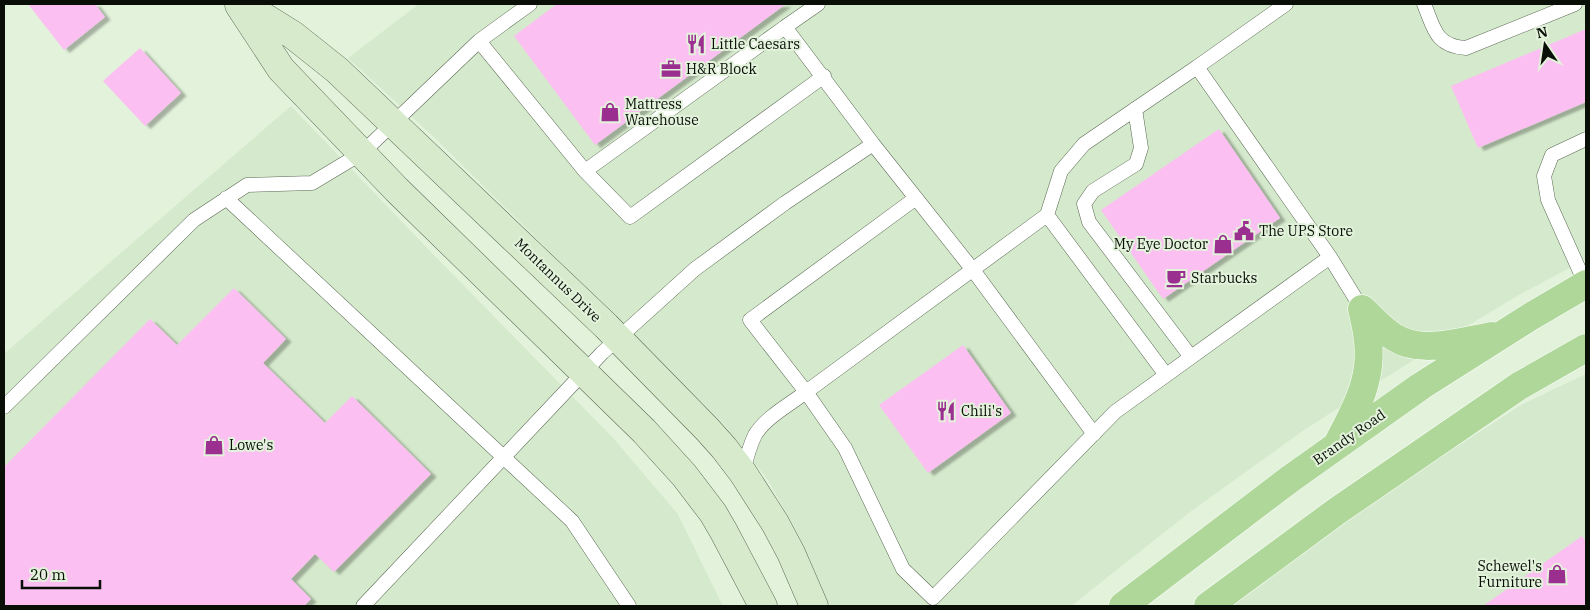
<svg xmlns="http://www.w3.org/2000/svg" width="1590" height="610" font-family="'IBM Plex Serif',serif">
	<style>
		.built { fill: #d5eacc }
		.building { fill: #fcbff1; filter: url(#shadow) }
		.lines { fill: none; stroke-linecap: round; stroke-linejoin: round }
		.lane-casing { stroke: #5b6955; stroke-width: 15 }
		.secondary-casing { stroke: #5b6955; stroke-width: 29 }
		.primary-casing { stroke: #fff; stroke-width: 29 }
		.lane { stroke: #fff; stroke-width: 14 }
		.secondary { stroke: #d7ebcc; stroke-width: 28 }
		.primary { stroke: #afd799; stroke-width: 28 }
		.labels { text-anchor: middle; stroke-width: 4; stroke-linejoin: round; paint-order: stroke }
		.poi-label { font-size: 14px; fill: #090e07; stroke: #e2f2db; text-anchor: start }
		.street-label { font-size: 14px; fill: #090e07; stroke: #e2f2db }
	</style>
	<defs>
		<filter id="shadow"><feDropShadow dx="5.5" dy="3" stdDeviation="1" flood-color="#0004"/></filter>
	</defs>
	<rect width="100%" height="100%" fill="#e2f2db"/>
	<path class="built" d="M 419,4 L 1586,4 L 1586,259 L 1519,295 L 1462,329 L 1304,430 L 1190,512 L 1071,606 L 828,606 L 821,585 L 798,534 L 768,480 L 723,423 L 437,140 L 348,58 Z
		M 291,106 L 429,250 L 613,438 L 677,513 L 723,606 L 4,606 L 4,354 Z
		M 1586,374 L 1586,606 L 1227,606 L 1340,522 L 1521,405 Z"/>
	<path class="building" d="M 28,4 L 95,4 L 105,17 L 64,50 Z
		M 557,4 L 786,4 L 595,145 L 514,36 Z
		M 1586,29 L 1586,102 L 1478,148 L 1451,86 Z
		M 140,48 L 181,93 L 145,126 L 103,81 Z
		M 1219,129 L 1280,218 L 1163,299 L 1101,210 Z
		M 234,288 L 286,339 L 263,363 L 325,423 L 352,396 L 431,474 L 334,572 L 315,554 L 291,579 L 311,599 L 304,606 L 4,606 L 4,467 L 150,319 L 177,345 Z
		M 963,345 L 1011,413 L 928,473 L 879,405 Z
		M 1582,536 L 1586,542 L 1586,606 L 1483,606 Z"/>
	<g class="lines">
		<defs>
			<path id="lane" d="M 1424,4 C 1434,28 1435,46 1466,48 L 1575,4
				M 785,27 L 818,4
				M 479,41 L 530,4
				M 1197,67 L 1286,4
				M 1135,109 L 1141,148 L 1136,164 L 1093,191 L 1084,204 L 1089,222 L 1191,357
				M 585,171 L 630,217 L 824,76
				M 226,198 L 572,521 L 629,606
				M 1047,215 L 1166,375
				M 1330,257 L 1115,412 L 933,598 L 903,569 L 845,448 L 806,392 L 1047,215 L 1061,171 L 1084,144 L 1197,67 L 1330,257 L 1362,309
				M 1586,285 L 1548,200 L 1544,176 L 1552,155 L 1586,139
				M 4,407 L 194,220 L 247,185 L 312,183 L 362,153 L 479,41 L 585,171 L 785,27 L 873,144 L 973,270 L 1094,434
				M 743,472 C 746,460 749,447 755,435 C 766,417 789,405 806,392 L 750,320 L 916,198
				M 363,606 L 584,372 L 602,353 L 695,269 L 785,203 L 873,144"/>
			<path id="secondary" d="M 243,4 L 293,35 L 337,70 L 606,326 L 707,429 L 724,448 L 743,473 L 775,523 L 791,553 L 814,606
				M 239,5 L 281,69 L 397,190 L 644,431 L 684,475 L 713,513 L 724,532 L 763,606"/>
			<path id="primary" d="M 1362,309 C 1372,318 1382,330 1394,337 C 1421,355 1462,341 1492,336
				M 1338,443 C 1348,423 1360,403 1365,382 C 1372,357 1368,333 1362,309
				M 1123,606 L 1290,479 L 1421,386 L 1530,317 L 1586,284
				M 1208,606 L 1337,511 L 1519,386 L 1586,348"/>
		</defs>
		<use href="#lane" class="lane-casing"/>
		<use href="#secondary" class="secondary-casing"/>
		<use href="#primary" class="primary-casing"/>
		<use href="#lane" class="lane"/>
		<use href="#secondary" class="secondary"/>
		<use href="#primary" class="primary"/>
	</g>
	<defs>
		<symbol id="restaurant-bare" viewBox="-9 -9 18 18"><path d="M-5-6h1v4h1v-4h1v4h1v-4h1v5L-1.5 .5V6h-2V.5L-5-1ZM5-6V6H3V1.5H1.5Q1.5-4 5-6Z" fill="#9b2f8f" stroke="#e2f2db" stroke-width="2.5" paint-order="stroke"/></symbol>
		<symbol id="office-bare" viewBox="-9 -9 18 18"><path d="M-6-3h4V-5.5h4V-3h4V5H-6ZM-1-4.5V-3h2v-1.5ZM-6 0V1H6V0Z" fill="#9b2f8f" stroke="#e2f2db" stroke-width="2.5" paint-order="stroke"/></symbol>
		<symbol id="shop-bare" viewBox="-9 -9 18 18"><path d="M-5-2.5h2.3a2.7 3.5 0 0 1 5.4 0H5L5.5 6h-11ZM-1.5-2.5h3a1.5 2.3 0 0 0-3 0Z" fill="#9b2f8f" stroke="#e2f2db" stroke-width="2.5" paint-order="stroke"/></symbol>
		<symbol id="civic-bare" viewBox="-9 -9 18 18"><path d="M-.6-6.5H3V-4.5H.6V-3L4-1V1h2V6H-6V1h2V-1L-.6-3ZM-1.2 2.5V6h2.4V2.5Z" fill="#9b2f8f" stroke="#e2f2db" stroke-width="2.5" paint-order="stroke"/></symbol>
		<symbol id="cafe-bare" viewBox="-9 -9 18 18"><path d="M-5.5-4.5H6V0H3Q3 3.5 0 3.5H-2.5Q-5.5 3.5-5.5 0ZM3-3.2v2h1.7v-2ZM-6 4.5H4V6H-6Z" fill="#9b2f8f" stroke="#e2f2db" stroke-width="2.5" paint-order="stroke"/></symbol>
	</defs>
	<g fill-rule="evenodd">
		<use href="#restaurant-bare" x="682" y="30" width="28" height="28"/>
		<use href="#office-bare" x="657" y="55" width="28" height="28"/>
		<use href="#shop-bare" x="596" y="98" width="28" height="28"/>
		<use href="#civic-bare" x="1230" y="217" width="28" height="28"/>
		<use href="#shop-bare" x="1209" y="230" width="28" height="28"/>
		<use href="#cafe-bare" x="1162" y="264" width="28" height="28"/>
		<use href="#restaurant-bare" x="932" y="397" width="28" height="28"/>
		<use href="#shop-bare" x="200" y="431" width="28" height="28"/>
		<use href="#shop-bare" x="1543" y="560" width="28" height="28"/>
	</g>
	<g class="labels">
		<g class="poi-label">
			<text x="711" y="49">Little Caesars</text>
			<text x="686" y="74">H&amp;R Block</text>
			<text x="625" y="109">Mattress<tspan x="625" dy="16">Warehouse</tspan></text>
			<text x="1259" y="236">The UPS Store</text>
			<text x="1208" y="249" text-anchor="end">My Eye Doctor</text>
			<text x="1191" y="283">Starbucks</text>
			<text x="961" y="416">Chili's</text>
			<text x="229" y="450">Lowe's</text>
			<text x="1542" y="571" text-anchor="end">Schewel's<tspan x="1542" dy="16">Furniture</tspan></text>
		</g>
		<g class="street-label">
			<text transform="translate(558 280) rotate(44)" y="5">Montannus Drive</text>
			<text transform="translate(1349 437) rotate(-35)" y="5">Brandy Road</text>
		</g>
	</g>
	<rect width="1590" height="610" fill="none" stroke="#090e07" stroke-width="10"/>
	<g transform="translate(1545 45) rotate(347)" stroke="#e2f2db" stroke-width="4" paint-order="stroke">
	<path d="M0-4L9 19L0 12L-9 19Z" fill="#090e07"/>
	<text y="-8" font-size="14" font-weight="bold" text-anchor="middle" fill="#090e07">N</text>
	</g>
	<path d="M22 580v8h78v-8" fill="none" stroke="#090e07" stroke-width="2.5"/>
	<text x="30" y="580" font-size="15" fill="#090e07" stroke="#e2f2db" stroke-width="4" paint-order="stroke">20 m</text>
</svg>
